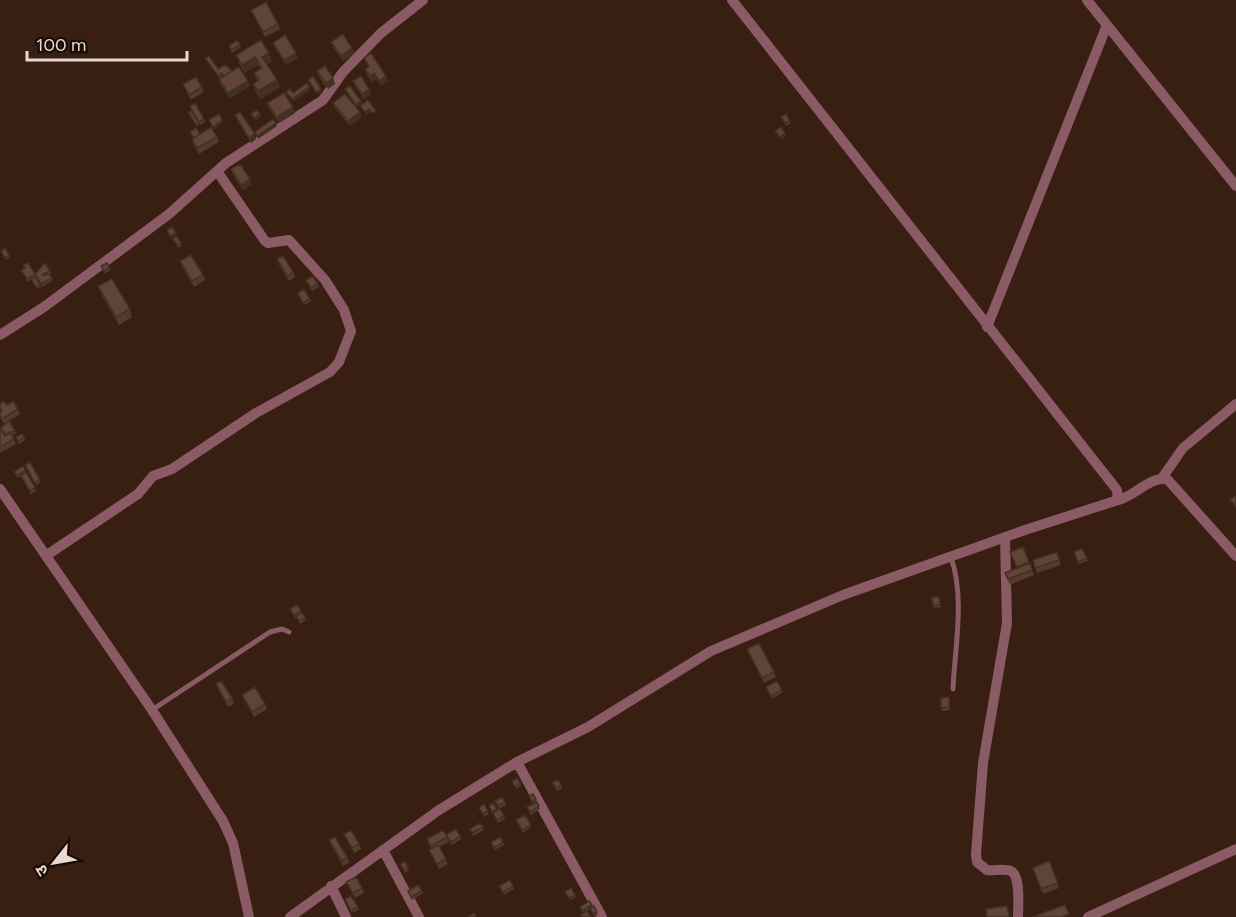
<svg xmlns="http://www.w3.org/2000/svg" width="1236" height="917" font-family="Figtree,'Noto Sans Devanagari',sans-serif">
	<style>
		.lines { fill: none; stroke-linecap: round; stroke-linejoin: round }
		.service { stroke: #8a5b65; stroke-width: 5 }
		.minor { stroke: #8a5b65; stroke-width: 10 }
		.wall { fill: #533a2e }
		.shaded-wall { fill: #433025 }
		.building { fill: #604435; stroke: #433025; stroke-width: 1.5 }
	</style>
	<rect width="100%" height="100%" fill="#381f11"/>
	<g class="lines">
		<path class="service" d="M 951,557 C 965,598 955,646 953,689
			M 152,710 L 270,632 L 282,629 L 289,632"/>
		<path class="minor" d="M 1087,0 L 1236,186
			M 987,327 L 1107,25
			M 0,335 L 44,307 L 169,214 L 226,163 L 323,100 L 343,72 L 381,33 L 423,0
			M 1162,478 L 1183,448 L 1236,404
			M 0,489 L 152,710 L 223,821 L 233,843 L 249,917
			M 1118,500 C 1134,497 1152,474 1168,480 L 1236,556
			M 1005,537 L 1007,623 L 983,763 L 976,854 L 977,862 L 987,870 C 994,871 1005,868 1011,871 C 1021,877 1018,906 1018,917
			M 47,555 L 138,494 L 153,476 L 172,469 L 256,413 L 330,372 L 339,362 L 351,331 L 344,310 L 325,280 L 289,240 L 268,243 L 265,241 L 217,171
			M 517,762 L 602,917
			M 383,850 L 419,917
			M 331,886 L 346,917
			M 290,917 L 439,810 L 517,762 L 588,727 L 711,651 L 843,595 L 1025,530 L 1118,500 L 1117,490 L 732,0
			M 1088,917 L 1236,849"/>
	</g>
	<path class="wall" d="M 251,10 L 278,24 L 280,29 L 265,37 Z
		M 331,42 L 352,48 L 354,54 L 343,61 L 333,47 Z
		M 273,43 L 298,58 L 286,65 L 275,48 Z
		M 240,45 L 241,47 L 232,53 L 229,46 Z
		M 236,55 L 272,61 L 267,64 L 277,80 L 280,87 L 261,99 L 256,92 L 253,84 L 257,81 L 254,73 L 261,69 L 258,65 L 245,73 L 239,63 Z
		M 205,58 L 218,69 L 232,72 L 248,81 L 250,86 L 230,98 L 221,85 L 219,79 L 223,77 L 223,75 L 219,78 Z
		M 364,58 L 388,81 L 381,86 L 376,79 L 372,82 L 367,75 L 365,69 L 368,67 Z
		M 317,71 L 333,78 L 335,84 L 328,89 L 319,77 Z
		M 353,81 L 371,94 L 364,99 L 355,86 Z
		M 183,84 L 202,87 L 204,92 L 191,100 Z
		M 267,103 L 295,113 L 279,123 L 269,108 Z
		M 333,103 L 360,112 L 361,117 L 350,126 L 335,108 Z
		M 190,106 L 204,119 L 205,122 L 200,125 Z
		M 235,115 L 256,139 L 251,143 L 237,120 Z
		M 782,119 L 790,121 L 791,123 L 786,126 Z
		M 190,132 L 217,137 L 219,142 L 199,154 L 193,144 L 192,139 L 193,138 Z
		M 231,169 L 252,185 L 243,190 L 233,175 Z
		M 173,239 L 181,243 L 182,245 L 178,248 Z
		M 1,251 L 9,255 L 10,258 L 6,260 Z
		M 277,259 L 293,272 L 295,277 L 289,281 L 279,265 Z
		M 180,261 L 203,275 L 205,280 L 194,287 L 182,267 Z
		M 101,266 L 109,268 L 110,270 L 105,274 Z
		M 21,270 L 35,274 L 41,287 L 37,289 L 31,279 L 28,282 Z
		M 50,271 L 51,273 L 48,275 L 52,278 L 53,280 L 42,287 L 35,274 Z
		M 306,280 L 318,284 L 319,287 L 312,291 Z
		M 98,286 L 130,309 L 132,317 L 119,325 L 101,294 Z
		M 298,293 L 310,299 L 311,301 L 304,305 Z
		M 0,404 L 7,405 L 18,409 L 20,414 L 9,421 L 16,433 L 12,436 L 16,444 L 0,453 L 0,428 L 5,436 L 9,421 L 4,424 L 0,417 L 0,412 L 1,412 L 0,409 Z
		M 24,437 L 25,440 L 19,444 L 17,440 Z
		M 25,465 L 40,480 L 41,482 L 36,485 Z
		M 23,466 L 36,491 L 31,494 L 21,476 L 18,478 L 14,472 Z
		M 1023,547 L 1034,575 L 1010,585 L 1005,573 L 1017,569 L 1010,552 Z
		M 1082,549 L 1088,561 L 1079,564 L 1074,552 Z
		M 1057,552 L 1061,565 L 1037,573 L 1033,560 Z
		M 940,599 L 941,607 L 934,608 L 933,605 Z
		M 297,605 L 306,620 L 300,624 L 297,617 L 295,618 L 290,609 Z
		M 747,649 L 774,672 L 776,677 L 764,683 Z
		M 216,684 L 232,698 L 234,704 L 228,707 L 218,689 Z
		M 766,687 L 782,690 L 783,692 L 772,699 Z
		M 242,695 L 265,704 L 267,709 L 254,717 L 244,700 Z
		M 950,700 L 950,710 L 942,711 L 941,708 Z
		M 512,782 L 520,783 L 521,786 L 516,789 Z
		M 552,783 L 561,785 L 562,788 L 557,791 Z
		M 529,796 L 536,799 L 540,809 L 531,815 L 527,807 L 533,804 Z
		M 495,801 L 505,802 L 506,805 L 499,809 Z
		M 493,803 L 497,811 L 504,816 L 505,819 L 498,823 L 489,806 Z
		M 479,808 L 488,811 L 489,814 L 484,817 Z
		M 516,820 L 531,825 L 531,827 L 523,833 Z
		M 483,827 L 484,830 L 473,836 L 470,829 Z
		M 344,834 L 359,844 L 361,849 L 354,853 Z
		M 446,835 L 460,836 L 461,839 L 452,845 Z
		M 447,837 L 449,842 L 439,847 L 448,864 L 439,869 L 431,855 L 429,850 L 431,849 L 427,839 Z
		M 329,840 L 347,857 L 349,863 L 343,866 L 331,845 Z
		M 491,842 L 503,842 L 504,845 L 495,850 Z
		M 1049,861 L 1059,888 L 1043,894 L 1033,868 Z
		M 400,864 L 408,868 L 409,870 L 405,873 Z
		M 346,882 L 362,888 L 364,893 L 355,898 Z
		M 499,886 L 513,886 L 514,889 L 504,895 Z
		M 408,891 L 422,891 L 423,893 L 412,900 Z
		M 565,892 L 575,895 L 576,897 L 570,900 Z
		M 345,899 L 358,907 L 359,910 L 352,913 Z
		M 589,901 L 598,915 L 594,917 L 590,909 L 587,911 L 591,917 L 582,917 L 581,914 L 583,913 L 580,907 Z"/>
	<path class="shaded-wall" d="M 352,48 L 354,54 L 343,61 L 341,56 Z
		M 269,53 L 272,61 L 265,65 L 262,57 Z
		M 296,53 L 298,58 L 286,65 L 284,60 Z
		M 255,57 L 258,65 L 245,73 L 242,65 Z
		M 374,73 L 376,79 L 372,82 L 370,76 Z
		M 386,76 L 388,81 L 381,86 L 379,81 Z
		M 333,78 L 335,84 L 328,89 L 326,83 Z
		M 277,80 L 280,87 L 261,99 L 258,91 Z
		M 248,81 L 250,86 L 230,98 L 228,93 Z
		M 309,87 L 310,90 L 293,102 L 292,99 Z
		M 321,89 L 322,91 L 317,94 L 316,92 Z
		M 369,89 L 371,94 L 364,99 L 362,94 Z
		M 361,101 L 362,104 L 357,107 L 356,105 Z
		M 293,107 L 295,113 L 279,123 L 277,117 Z
		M 369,109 L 370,112 L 366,115 L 365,112 Z
		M 360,112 L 361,117 L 350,126 L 348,121 Z
		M 260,114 L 261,117 L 255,121 L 254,118 Z
		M 222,120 L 223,122 L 214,130 L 213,127 Z
		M 276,123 L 277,126 L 258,139 L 257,136 Z
		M 785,133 L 786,136 L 781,140 L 780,137 Z
		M 255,134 L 256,139 L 251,143 L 249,138 Z
		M 250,179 L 252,185 L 243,190 L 241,185 Z
		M 176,233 L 177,235 L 171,239 L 170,236 Z"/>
	<path class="building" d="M 266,2 L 278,24 L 263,32 L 251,10 Z
		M 343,34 L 352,48 L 341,56 L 331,42 Z
		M 285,35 L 296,53 L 284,60 L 273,43 Z
		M 237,40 L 240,45 L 231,50 L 229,46 Z
		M 261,40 L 269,53 L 262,57 L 277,80 L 258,91 L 253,84 L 259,80 L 254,73 L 262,68 L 255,57 L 242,65 L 236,55 Z
		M 371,53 L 386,76 L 379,81 L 374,73 L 370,76 L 365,69 L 369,67 L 364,58 Z
		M 209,56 L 218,69 L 225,65 L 232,71 L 224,76 L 222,73 L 218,76 L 205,58 Z
		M 325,66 L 333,78 L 326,83 L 317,71 Z
		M 239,67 L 248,81 L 228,93 L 219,79 Z
		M 313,76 L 321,89 L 316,92 L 308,80 Z
		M 361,76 L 369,89 L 362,94 L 353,81 Z
		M 196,77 L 202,87 L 189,95 L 183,84 Z
		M 307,83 L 309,87 L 292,99 L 286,92 L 290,89 L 293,93 Z
		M 350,86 L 361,101 L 356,105 L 345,89 Z
		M 284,93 L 293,107 L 277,117 L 267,103 Z
		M 345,94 L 360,112 L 348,121 L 333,103 Z
		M 368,100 L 376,111 L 372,113 L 369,109 L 365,112 L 360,106 Z
		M 195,103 L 204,119 L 199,122 L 190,106 Z
		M 257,110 L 260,114 L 254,118 L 251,114 Z
		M 191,111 L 199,124 L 196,125 L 188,112 Z
		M 240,112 L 255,134 L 249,138 L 235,115 Z
		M 219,114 L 222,120 L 213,127 L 209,120 Z
		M 786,114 L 790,121 L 785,123 L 781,117 Z
		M 273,119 L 276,123 L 257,136 L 255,132 Z
		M 211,127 L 217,137 L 197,148 L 192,139 Z
		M 781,127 L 785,133 L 780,137 L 775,131 Z
		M 196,128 L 200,134 L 194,138 L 190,132 Z
		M 240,164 L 250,179 L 241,185 L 231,169 Z
		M 172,227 L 176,233 L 170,236 L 167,230 Z
		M 177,236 L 181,243 L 177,245 L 173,239 Z
		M 5,248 L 9,255 L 5,258 L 1,251 Z
		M 191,255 L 203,275 L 192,281 L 180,261 Z
		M 283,256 L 293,272 L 287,276 L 277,259 Z
		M 28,263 L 35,274 L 27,279 L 21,270 L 25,268 L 23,265 Z
		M 45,263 L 50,271 L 42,275 L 50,275 L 52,278 L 41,284 L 35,274 Z
		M 107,263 L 109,268 L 104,271 L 101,266 Z
		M 313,276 L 318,284 L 311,288 L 306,280 Z
		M 35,277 L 40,285 L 36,287 L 31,279 Z
		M 112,279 L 130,309 L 116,317 L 98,286 Z
		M 304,289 L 310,299 L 303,303 L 298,293 Z
		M 4,401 L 7,405 L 13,401 L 18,409 L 2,419 L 0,415 L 0,412 L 2,411 L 0,407 L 0,404 Z
		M 9,421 L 15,431 L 6,435 L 1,428 Z
		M 0,428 L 5,436 L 10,432 L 14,439 L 0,447 Z
		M 22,434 L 24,437 L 18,441 L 16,437 Z
		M 30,462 L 40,480 L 35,483 L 25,465 Z
		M 23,466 L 25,470 L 17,476 L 14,472 Z
		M 26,472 L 35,488 L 30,491 L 21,476 Z
		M 1235,496 L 1236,498 L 1236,507 L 1230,499 Z
		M 1023,547 L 1029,562 L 1017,567 L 1010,552 Z
		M 1082,549 L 1087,558 L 1078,562 L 1074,552 Z
		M 1057,552 L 1059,560 L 1035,568 L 1033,560 Z
		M 1030,563 L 1032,570 L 1008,579 L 1005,573 Z
		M 932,597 L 939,597 L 940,605 L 933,605 Z
		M 297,605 L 301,611 L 294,615 L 290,609 Z
		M 302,613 L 305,618 L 299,621 L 296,616 Z
		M 759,643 L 774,672 L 762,678 L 747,649 Z
		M 221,681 L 232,698 L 226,702 L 216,684 Z
		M 777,681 L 782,690 L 771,696 L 766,687 Z
		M 255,687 L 265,704 L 252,712 L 242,695 Z
		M 949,697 L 949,707 L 941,708 L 941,698 Z
		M 517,778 L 520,783 L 515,787 L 512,782 Z
		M 558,780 L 561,785 L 556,788 L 552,783 Z
		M 533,794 L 536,799 L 532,802 L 529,796 Z
		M 502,797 L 505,802 L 498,806 L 495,801 Z
		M 537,802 L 539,806 L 530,812 L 527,807 Z
		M 493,803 L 497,809 L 492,812 L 489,806 Z
		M 484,804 L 488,811 L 483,814 L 479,808 Z
		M 500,809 L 504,816 L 497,820 L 493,813 Z
		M 525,815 L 531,825 L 522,830 L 516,820 Z
		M 480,823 L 483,827 L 472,833 L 470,829 Z
		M 456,829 L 460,836 L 451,842 L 446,835 Z
		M 351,830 L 359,844 L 352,848 L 344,834 Z
		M 443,830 L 447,837 L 431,846 L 427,839 Z
		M 335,837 L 347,857 L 342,861 L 329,840 Z
		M 500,837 L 503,842 L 494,848 L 491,842 Z
		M 438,845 L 446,859 L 437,864 L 429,850 Z
		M 405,861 L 408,868 L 404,870 L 400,864 Z
		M 1049,861 L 1058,883 L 1041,889 L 1033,868 Z
		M 356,877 L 362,888 L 353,893 L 346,882 Z
		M 510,880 L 513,886 L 503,892 L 499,886 Z
		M 418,885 L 422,891 L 411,897 L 408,891 Z
		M 571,888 L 575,895 L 569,898 L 565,892 Z
		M 351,896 L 358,907 L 351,911 L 345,899 Z
		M 589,901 L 592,905 L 582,911 L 580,907 Z
		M 1065,905 L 1069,914 L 1062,917 L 1032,917 Z
		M 594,906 L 597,912 L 593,914 L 590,908 Z
		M 1007,906 L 1009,917 L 987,917 L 986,909 Z
		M 587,911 L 591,917 L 583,917 L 581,914 Z
		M 474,913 L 476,917 L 468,917 Z"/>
	<g transform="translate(54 863) rotate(239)" stroke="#170c06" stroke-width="4.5" paint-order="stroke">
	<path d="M0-4.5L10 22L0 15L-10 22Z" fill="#ebdad1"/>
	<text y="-9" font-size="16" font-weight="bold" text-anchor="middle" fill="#ebdad1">उ</text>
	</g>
	<path d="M27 51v9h160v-9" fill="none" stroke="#ebdad1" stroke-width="3"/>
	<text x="36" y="51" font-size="18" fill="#ebdad1" stroke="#170c06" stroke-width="4.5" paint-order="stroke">100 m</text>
</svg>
